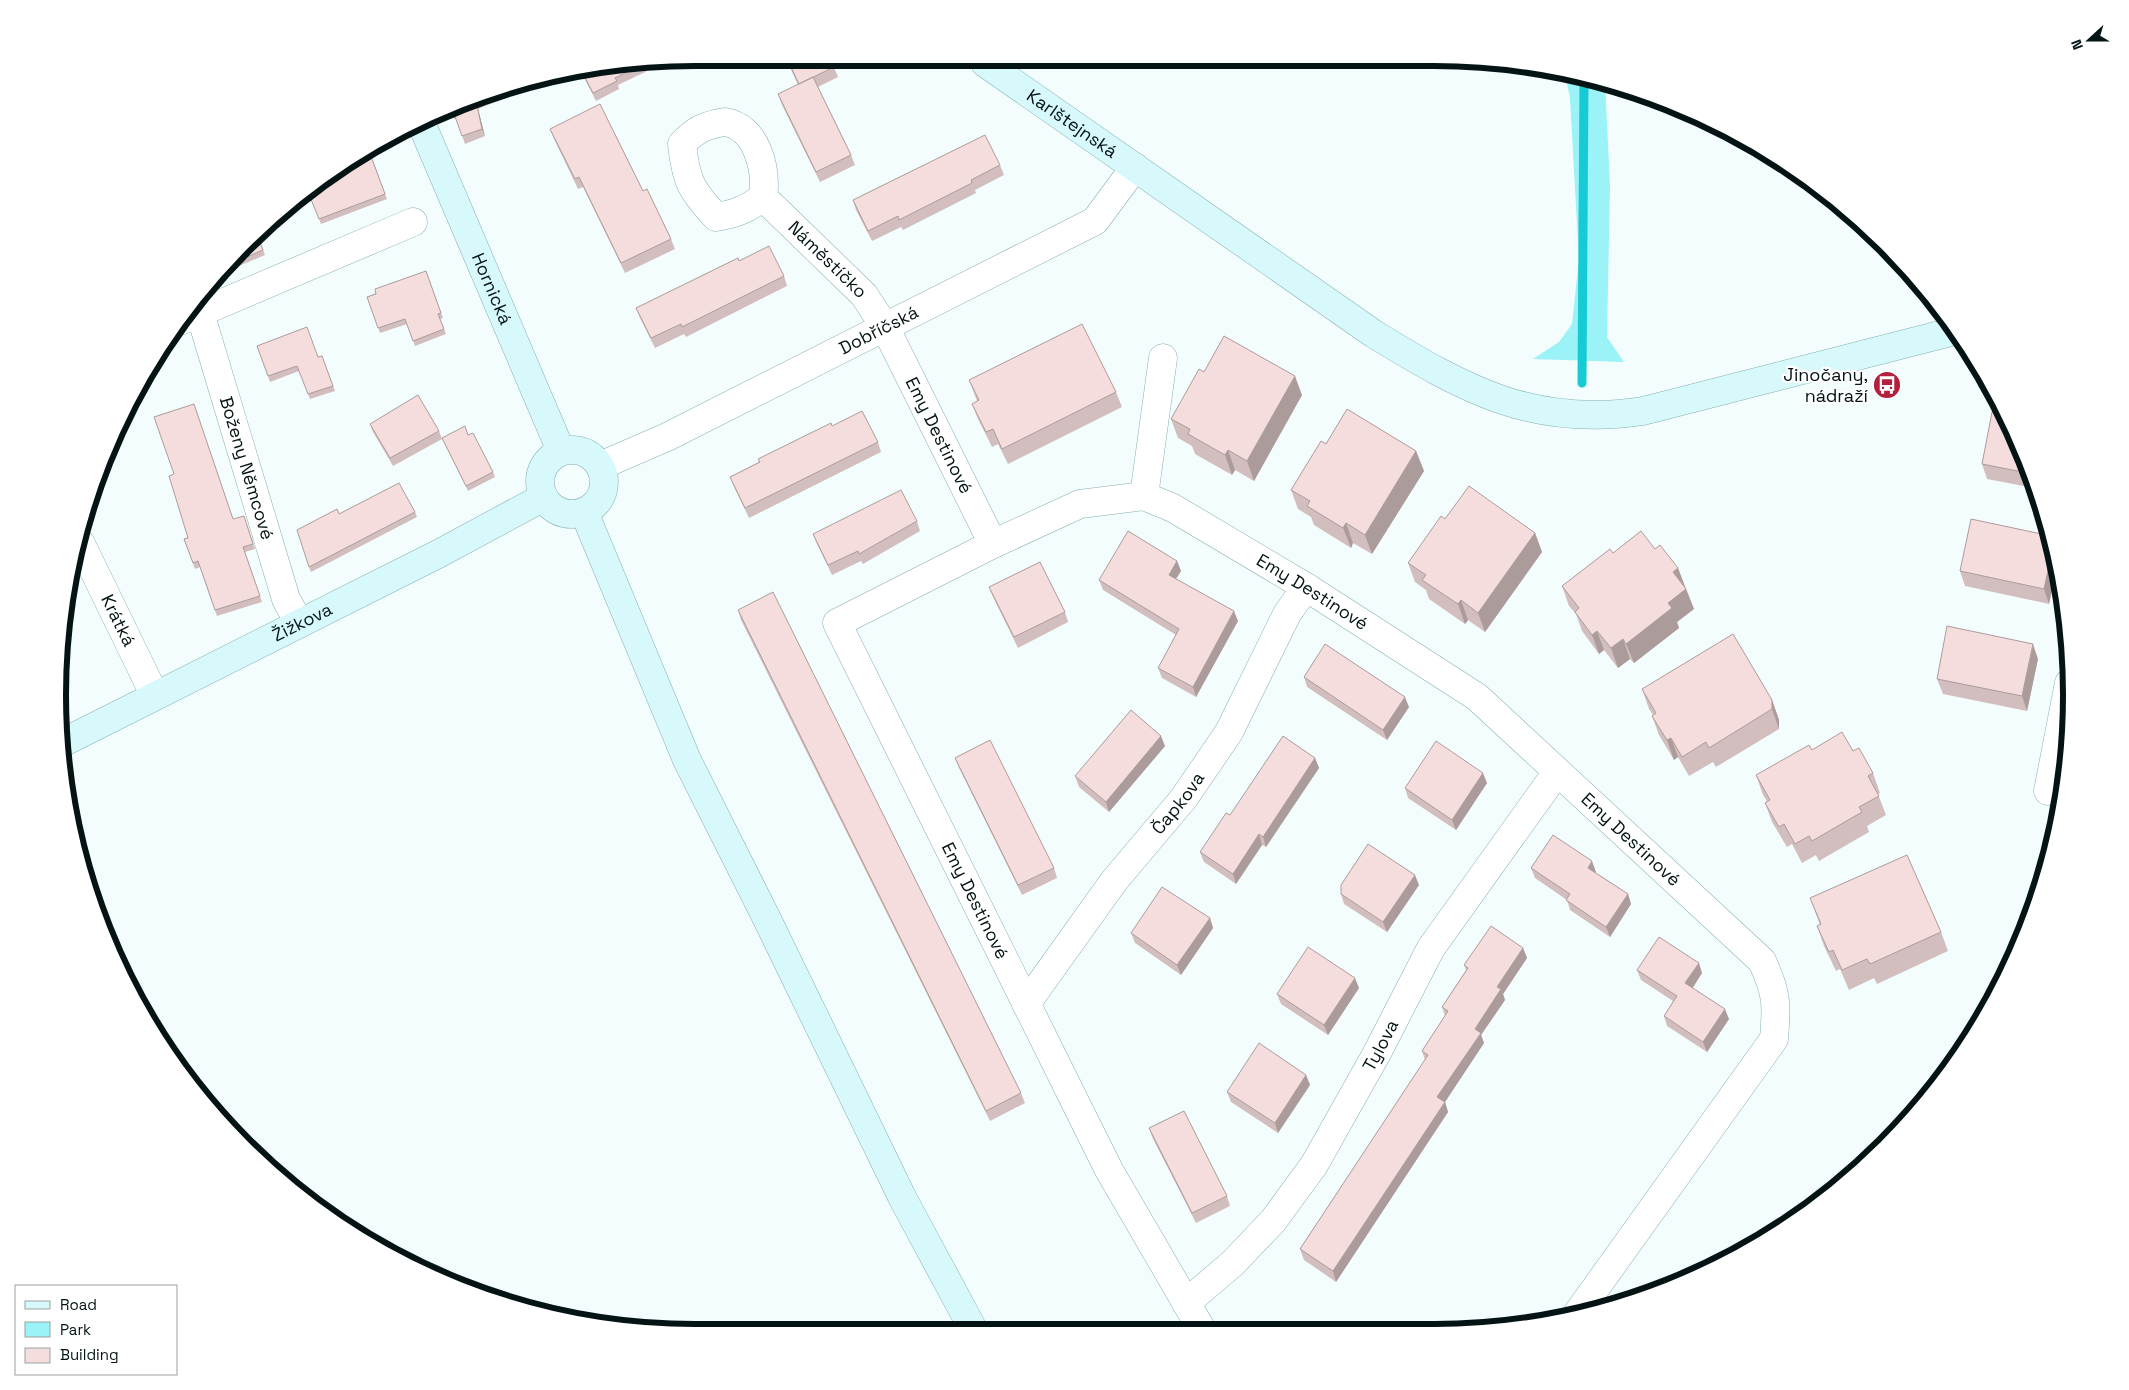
<svg xmlns="http://www.w3.org/2000/svg" width="2129" height="1390" font-family="'Space Grotesk',sans-serif">
	<style>
		.green { fill: #9bf2f7 }
		.lines { fill: none; stroke-linecap: round; stroke-linejoin: round }
		.stream { stroke: #17cbd4; stroke-width: 9 }
		.street-casing { stroke: #85afb1; stroke-width: 29 }
		.secondary-casing { stroke: #85afb1; stroke-width: 29 }
		.street { stroke: #fff; stroke-width: 28 }
		.secondary { stroke: #d7f9fb; stroke-width: 28 }
		.wall { fill: #d3bebf }
		.shaded-wall { fill: #ac9b9b }
		.building { fill: #f5ddde; stroke: #ac9b9b }
		.labels { text-anchor: middle; stroke-width: 4.5; stroke-linejoin: round; paint-order: stroke }
		.street-label { font-size: 18px; fill: #041314; stroke: #fff }
		.poi-label { font-size: 18px; fill: #041314; stroke: #fff; text-anchor: end }
		.rim { fill: none; stroke: #041314; stroke-width: 6 }
	</style>
	<rect width="100%" height="100%" fill="#f4fdfd"/>
	<path class="green" d="M 1565,74 L 1605,83 L 1610,186 L 1607,337 L 1624,362 L 1533,359 L 1559,342 L 1572,324 L 1579,260 L 1570,98 Z"/>
	<g class="lines">
		<path class="stream" d="M 1582,383 L 1584,79"/>
		<defs>
			<g id="street">
				<path d="M 725,122 C 757,127 767,169 763,197 C 748,209 735,214 716,217 C 691,190 686,181 682,144 C 695,130 705,125 725,122 Z"/>
				<path id="s1" d="M 763,197 L 864,295 L 885,327 L 993,544 L 1080,504 L 1144,496 L 1163,358"/>
				<path id="s2" d="M 200,313 L 286,599 L 299,623"/>
				<path d="M 180,321 L 413,222"/>
				<path id="s3" d="M 600,466 L 667,437 L 1095,221 L 1135,167"/>
				<path id="s4" d="M 1144,496 L 1173,508 L 1306,587 L 1477,697 L 1762,961 C 1777,993 1777,1004 1774,1039 L 1577,1314"/>
				<path id="s5" d="M 81,544 L 155,696"/>
				<path id="s6" d="M 993,544 L 837,623 L 1109,1170 L 1202,1330"/>
				<path d="M 2048,791 L 2069,683"/>
				<path id="s7" d="M 1026,1004 L 1114,881 L 1184,798 L 1229,732 L 1287,614 L 1306,587"/>
				<path id="s8" d="M 1186,1303 L 1233,1263 L 1273,1221 L 1314,1165 L 1377,1053 L 1431,948 L 1557,772"/>
			</g>
			<g id="secondary">
				<path id="s9" d="M 985,63 L 1374,334 C 1464,389 1533,428 1643,411 L 1955,331"/>
				<path id="s10" d="M 422,125 L 561,451"/>
				<circle cx="572" cy="482" r="32"/>
				<path d="M 584,512 L 687,760 L 767,919 L 903,1199 L 973,1329"/>
				<path id="s11" d="M 60,744 L 440,553 L 544,497"/>
			</g>
		</defs>
		<use href="#street" class="street-casing"/>
		<use href="#secondary" class="secondary-casing"/>
		<use href="#street" class="street"/>
		<use href="#secondary" class="secondary"/>
	</g>
	<path class="wall" d="M 612,63 L 664,63 L 618,85 L 619,89 L 596,101 L 580,70 Z
		M 788,63 L 832,63 L 838,77 L 818,87 L 851,155 L 855,165 L 820,182 L 782,105 L 778,94 L 798,85 Z
		M 548,78 L 531,83 L 532,87 L 478,109 L 485,136 L 465,144 L 456,118 L 454,119 L 451,111 L 490,91 Z
		M 550,129 L 671,239 L 675,249 L 625,273 L 583,187 L 578,189 L 554,139 Z
		M 369,151 L 387,199 L 321,224 L 308,192 L 339,179 Z
		M 1000,165 L 1004,175 L 975,190 L 976,193 L 903,230 L 901,227 L 872,241 L 856,210 L 853,200 Z
		M 257,234 L 265,255 L 218,275 L 244,244 Z
		M 739,261 L 784,276 L 787,286 L 686,337 L 684,334 L 655,348 L 640,318 L 636,308 Z
		M 426,271 L 443,318 L 440,319 L 446,334 L 415,346 L 407,324 L 380,333 L 367,297 Z
		M 257,346 L 318,357 L 322,356 L 335,391 L 310,399 L 299,371 L 270,382 Z
		M 1204,372 L 1302,395 L 1254,481 L 1235,470 L 1232,475 L 1195,454 L 1192,446 L 1178,438 L 1171,419 Z
		M 969,380 L 1116,392 L 1122,407 L 1008,464 L 998,444 L 992,447 L 978,419 L 972,404 L 977,401 Z
		M 2006,415 L 2034,488 L 1987,479 L 1982,464 Z
		M 370,424 L 439,431 L 442,439 L 393,466 L 373,432 Z
		M 121,425 L 124,433 L 116,436 Z
		M 832,426 L 878,442 L 881,452 L 749,518 L 734,487 L 730,477 L 759,462 L 758,459 Z
		M 468,435 L 493,472 L 495,477 L 468,491 L 442,438 Z
		M 1326,444 L 1416,451 L 1424,471 L 1372,554 L 1353,543 L 1351,548 L 1314,525 L 1311,517 L 1298,509 L 1291,490 Z
		M 415,512 L 417,517 L 311,572 L 309,567 L 339,514 Z
		M 233,519 L 246,521 L 255,549 L 245,552 L 262,602 L 217,616 L 200,567 L 195,569 L 184,539 Z
		M 1445,519 L 1535,533 L 1542,552 L 1485,632 L 1468,620 L 1465,624 L 1429,599 L 1426,590 L 1415,582 L 1408,563 Z
		M 917,521 L 920,531 L 863,564 L 861,561 L 832,575 L 817,544 L 813,534 Z
		M 2051,536 L 2056,570 L 2049,604 L 1965,586 L 1960,571 Z
		M 1655,549 L 1678,568 L 1694,609 L 1677,622 L 1679,628 L 1634,663 L 1630,659 L 1618,668 L 1604,650 L 1599,654 L 1582,631 L 1576,614 L 1569,606 L 1562,586 L 1613,553 Z
		M 1177,561 L 1181,571 L 1176,579 L 1238,621 L 1196,697 L 1162,678 L 1158,668 L 1176,635 L 1103,590 L 1099,580 Z
		M 989,587 L 1065,612 L 1068,622 L 1018,648 L 993,597 Z
		M 738,610 L 1021,1093 L 1025,1103 L 990,1121 L 741,620 Z
		M 59,654 L 61,661 L 59,662 Z
		M 2038,659 L 2027,711 L 1943,694 L 1937,679 Z
		M 59,666 L 69,689 L 59,694 Z
		M 1304,677 L 1409,707 L 1387,740 L 1307,687 Z
		M 1642,689 L 1772,700 L 1779,720 L 1779,729 L 1716,767 L 1713,762 L 1689,776 L 1678,757 L 1674,760 L 1659,735 L 1652,716 L 1653,715 L 1649,709 Z
		M 1165,746 L 1109,812 L 1079,787 L 1075,776 Z
		M 1812,750 L 1853,751 L 1873,773 L 1880,793 L 1878,794 L 1886,815 L 1867,826 L 1869,832 L 1819,861 L 1816,855 L 1802,863 L 1792,844 L 1787,847 L 1772,822 L 1765,803 L 1767,801 L 1763,795 L 1756,775 Z
		M 955,758 L 1054,868 L 1057,878 L 1022,895 L 959,768 Z
		M 1315,758 L 1319,768 L 1266,847 L 1262,845 L 1236,884 L 1204,862 L 1200,852 L 1230,815 Z
		M 1487,783 L 1456,830 L 1408,798 L 1405,788 Z
		M 1531,868 L 1596,872 L 1595,872 L 1628,894 L 1631,904 L 1610,937 L 1570,910 L 1567,900 L 1535,878 Z
		M 1419,885 L 1387,932 L 1344,904 L 1341,894 Z
		M 1810,898 L 1941,932 L 1948,951 L 1877,984 L 1874,978 L 1849,990 L 1840,969 L 1836,971 L 1824,946 L 1817,926 L 1820,925 Z
		M 1210,918 L 1213,928 L 1181,975 L 1135,943 L 1131,933 Z
		M 1523,948 L 1527,958 L 1503,994 L 1505,1000 L 1481,1035 L 1484,1043 L 1445,1102 L 1448,1112 L 1336,1282 L 1304,1260 L 1300,1249 L 1425,1060 L 1422,1051 L 1445,1016 L 1442,1007 L 1466,970 L 1464,965 Z
		M 1637,970 L 1702,973 L 1693,988 L 1729,1019 L 1707,1052 L 1667,1026 L 1664,1016 L 1673,1001 L 1641,980 Z
		M 1359,988 L 1328,1035 L 1281,1004 L 1277,994 Z
		M 1306,1075 L 1310,1085 L 1278,1133 L 1231,1102 L 1227,1092 Z
		M 1149,1128 L 1227,1196 L 1230,1206 L 1196,1223 L 1153,1139 Z"/>
	<path class="shaded-wall" d="M 476,101 L 478,109 L 485,136 L 482,129 Z
		M 1295,376 L 1302,395 L 1254,481 L 1247,461 Z
		M 1228,450 L 1235,470 L 1232,475 L 1225,455 Z
		M 1416,451 L 1424,471 L 1372,554 L 1365,535 Z
		M 1346,523 L 1353,543 L 1351,548 L 1343,528 Z
		M 1535,533 L 1542,552 L 1485,632 L 1478,613 Z
		M 2053,547 L 2056,570 L 2049,604 L 2044,589 Z
		M 1177,561 L 1181,571 L 1172,585 L 1169,575 Z
		M 1678,568 L 1685,587 L 1673,572 Z
		M 1686,589 L 1694,609 L 1677,622 L 1679,628 L 1634,663 L 1626,644 L 1668,603 Z
		M 1461,600 L 1468,620 L 1465,624 L 1458,604 Z
		M 1234,611 L 1238,621 L 1196,697 L 1193,687 Z
		M 1597,631 L 1604,650 L 1599,654 L 1592,635 Z
		M 1623,639 L 1630,659 L 1618,668 L 1611,648 Z
		M 2033,644 L 2038,659 L 2027,711 L 2022,696 Z
		M 1405,697 L 1409,707 L 1387,740 L 1383,730 Z
		M 1772,700 L 1779,720 L 1779,729 L 1772,709 Z
		M 1161,736 L 1165,746 L 1109,812 L 1106,802 Z
		M 1671,738 L 1678,757 L 1674,760 L 1667,740 Z
		M 1315,758 L 1319,768 L 1266,847 L 1263,837 Z
		M 1483,773 L 1487,783 L 1456,830 L 1452,820 Z
		M 1259,834 L 1262,845 L 1236,884 L 1233,874 Z
		M 1592,861 L 1596,872 L 1592,878 L 1588,868 Z
		M 1415,875 L 1419,885 L 1387,932 L 1383,922 Z
		M 1628,894 L 1631,904 L 1610,937 L 1606,927 Z
		M 1210,918 L 1213,928 L 1181,975 L 1177,965 Z
		M 1523,948 L 1527,958 L 1503,994 L 1505,1000 L 1481,1035 L 1484,1043 L 1445,1102 L 1448,1112 L 1336,1282 L 1333,1271 L 1475,1029 L 1497,987 Z
		M 1699,963 L 1702,973 L 1689,993 L 1685,983 Z
		M 1355,978 L 1359,988 L 1328,1035 L 1324,1025 Z
		M 1725,1009 L 1729,1019 L 1707,1052 L 1703,1042 Z
		M 1306,1075 L 1310,1085 L 1278,1133 L 1275,1123 Z"/>
	<path class="building" d="M 612,63 L 645,63 L 615,78 L 617,81 L 593,93 L 581,70 Z
		M 789,63 L 832,63 L 834,67 L 799,84 Z
		M 813,77 L 851,155 L 816,172 L 778,94 Z
		M 511,86 L 476,101 L 482,129 L 462,136 L 453,111 L 451,111 L 490,91 Z
		M 600,104 L 643,191 L 647,189 L 671,239 L 621,263 L 579,177 L 575,179 L 550,129 Z
		M 985,135 L 1000,165 L 971,180 L 972,183 L 899,220 L 898,216 L 868,231 L 853,200 Z
		M 369,151 L 385,194 L 319,219 L 308,192 L 339,179 L 335,170 L 341,165 Z
		M 257,234 L 263,250 L 226,266 L 244,244 Z
		M 769,246 L 784,276 L 682,327 L 681,324 L 651,338 L 636,308 L 738,258 L 739,261 Z
		M 426,271 L 441,313 L 438,314 L 444,329 L 413,341 L 405,319 L 378,328 L 367,297 L 376,294 L 375,289 Z
		M 1082,324 L 1116,392 L 1002,449 L 993,429 L 986,432 L 972,404 L 979,400 L 969,380 Z
		M 307,327 L 318,357 L 322,356 L 333,386 L 308,394 L 297,366 L 268,376 L 257,346 Z
		M 1224,336 L 1295,376 L 1247,461 L 1228,450 L 1225,455 L 1188,434 L 1190,429 L 1171,419 L 1199,369 L 1204,372 Z
		M 418,395 L 439,431 L 390,458 L 370,424 Z
		M 194,404 L 233,519 L 244,516 L 253,544 L 243,547 L 260,596 L 215,610 L 198,561 L 193,563 L 184,539 L 188,538 L 169,476 L 174,474 L 154,417 Z
		M 1347,409 L 1416,451 L 1365,535 L 1346,523 L 1343,528 L 1307,506 L 1310,501 L 1291,490 L 1321,441 L 1326,444 Z
		M 862,411 L 878,442 L 745,508 L 730,477 L 760,462 L 758,459 L 831,423 L 832,426 Z
		M 1992,412 L 2006,415 L 2028,473 L 1982,464 Z
		M 465,426 L 468,435 L 473,433 L 493,472 L 466,486 L 442,438 Z
		M 399,483 L 415,512 L 309,567 L 297,530 L 337,509 L 339,514 Z
		M 1469,486 L 1535,533 L 1478,613 L 1461,600 L 1458,604 L 1422,580 L 1426,575 L 1408,563 L 1441,516 L 1445,519 Z
		M 901,490 L 917,521 L 859,554 L 858,551 L 828,565 L 813,534 Z
		M 1971,519 L 2051,536 L 2053,547 L 2044,589 L 1960,571 Z
		M 1128,531 L 1177,561 L 1169,575 L 1234,611 L 1193,687 L 1158,668 L 1179,629 L 1099,580 Z
		M 1641,531 L 1655,549 L 1660,545 L 1678,568 L 1673,572 L 1686,589 L 1668,603 L 1672,608 L 1626,644 L 1623,639 L 1611,648 L 1597,631 L 1592,635 L 1575,612 L 1579,608 L 1562,586 L 1610,549 L 1613,553 Z
		M 1040,562 L 1065,612 L 1014,637 L 989,587 Z
		M 773,592 L 1021,1093 L 986,1111 L 738,610 Z
		M 1947,626 L 2033,644 L 2022,696 L 1937,679 Z
		M 1733,634 L 1772,700 L 1772,709 L 1709,748 L 1706,742 L 1682,757 L 1671,738 L 1667,740 L 1660,729 L 1652,716 L 1656,713 L 1642,689 Z
		M 1325,644 L 1405,697 L 1383,730 L 1304,677 Z
		M 59,666 L 65,679 L 59,682 Z
		M 1131,710 L 1161,736 L 1106,802 L 1075,776 Z
		M 1842,732 L 1853,751 L 1859,748 L 1873,773 L 1868,776 L 1879,796 L 1859,807 L 1862,812 L 1812,841 L 1809,836 L 1795,844 L 1784,824 L 1779,827 L 1765,803 L 1770,800 L 1756,775 L 1809,745 L 1812,750 Z
		M 1283,736 L 1315,758 L 1263,837 L 1259,834 L 1233,874 L 1200,852 L 1226,813 L 1230,815 Z
		M 990,740 L 1054,868 L 1018,885 L 955,758 Z
		M 1436,741 L 1483,773 L 1452,820 L 1405,788 Z
		M 1553,835 L 1592,861 L 1588,868 L 1628,894 L 1606,927 L 1566,900 L 1570,894 L 1531,868 Z
		M 1368,844 L 1415,875 L 1383,922 L 1341,894 L 1341,885 Z
		M 1907,855 L 1941,932 L 1870,964 L 1867,959 L 1842,970 L 1833,950 L 1829,952 L 1817,926 L 1821,924 L 1810,898 Z
		M 1162,887 L 1210,918 L 1177,965 L 1131,933 Z
		M 1491,926 L 1523,948 L 1497,987 L 1501,989 L 1475,1029 L 1481,1033 L 1437,1097 L 1445,1102 L 1333,1271 L 1300,1249 L 1428,1055 L 1422,1051 L 1448,1011 L 1442,1007 L 1468,968 L 1464,965 Z
		M 1659,937 L 1699,963 L 1685,983 L 1725,1009 L 1703,1042 L 1664,1016 L 1677,996 L 1637,970 Z
		M 1308,947 L 1355,978 L 1324,1025 L 1277,994 Z
		M 1259,1043 L 1306,1075 L 1275,1123 L 1227,1092 Z
		M 1184,1111 L 1227,1196 L 1192,1213 L 1149,1128 Z"/>
	<defs>
		<symbol id="bus-disc" viewBox="-11 -11 22 22"><circle r="9.5" fill="#b3203e" stroke="#fff"/><path d="M-5-6H5V4H4V6H2V4H-2V6H-4V4H-5ZM-3.5-4V0h7V-4ZM-3.5 1.2v1.5H-2V1.2ZM2 1.2v1.5H3.5V1.2Z" fill="#fff"/></symbol>
	</defs>
	<g fill-rule="evenodd">
		<use href="#bus-disc" x="1871" y="369" width="32" height="32"/>
	</g>
	<g class="labels">
		<g class="street-label">
			<text dy="6" stroke="none"><textPath href="#s9" startOffset="106">Karlštejnská</textPath></text>
			<text dy="6" stroke="none"><textPath href="#s1" startOffset="90">Náměstíčko</textPath></text>
			<text dy="6" stroke="none"><textPath href="#s10" startOffset="178">Hornická</textPath></text>
			<text dy="6" stroke="none"><textPath href="#s3" startOffset="310">Dobříčská</textPath></text>
			<text dy="6" stroke="none"><textPath href="#s1" startOffset="300">Emy Destinové</textPath></text>
			<text dy="6" stroke="none"><textPath href="#s2" startOffset="162">Boženy Němcové</textPath></text>
			<text dy="6" stroke="none"><textPath href="#s4" startOffset="194">Emy Destinové</textPath></text>
			<text dy="6" stroke="none"><textPath href="#s5" startOffset="85">Krátká</textPath></text>
			<text dy="6" stroke="none"><textPath href="#s11" startOffset="271">Žižkova</textPath></text>
			<text dy="6" stroke="none"><textPath href="#s7" startOffset="252">Čapkova</textPath></text>
			<text dy="6" stroke="none"><textPath href="#s4" startOffset="599">Emy Destinové</textPath></text>
			<text dy="6" stroke="none"><textPath href="#s6" startOffset="485">Emy Destinové</textPath></text>
			<text dy="6" stroke="none"><textPath href="#s8" startOffset="326">Tylova</textPath></text>
		</g>
		<g class="poi-label">
			<text x="1868" y="381">Jinočany,<tspan x="1868" dy="21">nádraží</tspan></text>
		</g>
	</g>
	<path d="M0 0H2129V1390H0ZM695 66H1434A629 629 0 0 1 2063 695V695A629 629 0 0 1 1434 1324H695A629 629 0 0 1 66 695V695A629 629 0 0 1 695 66Z" fill="#fff" fill-rule="evenodd"/>
	<path class="rim" d="M695 66H1434A629 629 0 0 1 2063 695V695A629 629 0 0 1 1434 1324H695A629 629 0 0 1 66 695V695A629 629 0 0 1 695 66Z"/>
	<rect x="15" y="1285" width="162" height="90" fill="#ffffff" stroke="#9ba1a1"/>
	<rect x="25" y="1301" width="25" height="8" fill="#d7f9fb" stroke="#9ba1a1"/>
	<text x="60" y="1310" font-size="15" fill="#041314">Road</text>
	<rect x="25" y="1322" width="25" height="15" fill="#9bf2f7" stroke="#9ba1a1"/>
	<text x="60" y="1335" font-size="15" fill="#041314">Park</text>
	<rect x="25" y="1348" width="25" height="15" fill="#f5ddde" stroke="#9ba1a1"/>
	<text x="60" y="1360" font-size="15" fill="#041314">Building</text>
	<g transform="translate(2089 40) rotate(249)" stroke="#ffffff" stroke-width="4" paint-order="stroke">
	<path d="M0-4L9 19L0 12L-9 19Z" fill="#041314"/>
	<text y="-8" font-size="14" font-weight="bold" text-anchor="middle" fill="#041314">N</text>
	</g>
</svg>
